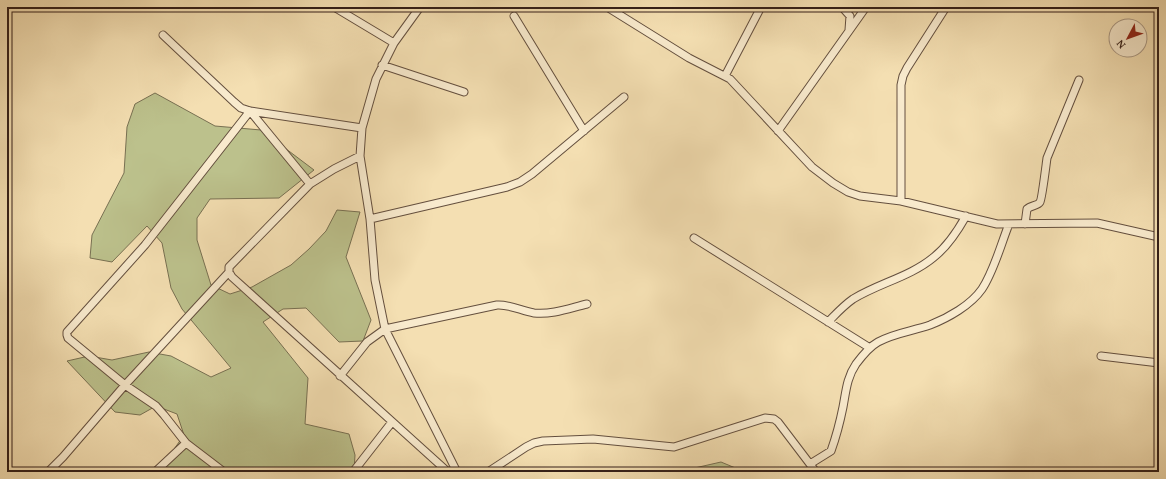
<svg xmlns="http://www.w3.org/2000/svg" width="1166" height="479" font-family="'Gentium Book Plus',serif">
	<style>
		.green { fill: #bcc18c; stroke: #787052 }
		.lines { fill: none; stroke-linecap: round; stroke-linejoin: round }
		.street-casing { stroke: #644f3e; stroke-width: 9 }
		.street { stroke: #f8eacd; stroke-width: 7 }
	</style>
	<rect width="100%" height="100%" fill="#f4dfb2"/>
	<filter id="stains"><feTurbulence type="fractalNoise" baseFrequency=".005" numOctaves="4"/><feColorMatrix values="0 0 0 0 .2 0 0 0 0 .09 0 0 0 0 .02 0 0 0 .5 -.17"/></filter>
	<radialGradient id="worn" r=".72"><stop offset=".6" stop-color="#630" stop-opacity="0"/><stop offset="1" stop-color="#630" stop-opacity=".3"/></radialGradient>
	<path class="green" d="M 155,93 L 215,126 L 261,130 L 314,170 L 279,198 L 210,199 L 197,218 L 197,240 L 211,285 L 230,294 L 252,287 L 291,265 L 309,249 L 326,231 L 337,210 L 360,212 L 346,257 L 371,320 L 363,341 L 339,342 L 306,308 L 283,309 L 263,322 L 308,378 L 305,424 L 349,434 L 355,455 L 354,472 L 158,472 L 184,435 L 177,414 L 156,406 L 140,415 L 115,412 L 67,361 L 89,356 L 112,360 L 149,352 L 171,356 L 211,377 L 231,368 L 182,309 L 171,288 L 162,243 L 147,226 L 112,262 L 90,258 L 92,235 L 124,173 L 127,127 L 135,104 Z
		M 721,462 L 745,472 L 677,472 Z"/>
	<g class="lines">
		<defs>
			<path id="street" d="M 334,7 L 394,43
				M 420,7 L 394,43 L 376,79 L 362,128 L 360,156 L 370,219 L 375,280 L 385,329 L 457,472
				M 607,7 L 689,58 L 730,79 L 812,167 L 833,183 L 848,192 L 860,196 L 901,201 L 997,224 L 1097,223 L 1159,237
				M 842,7 L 850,16 L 849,30
				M 514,16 L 584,131
				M 163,35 L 234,102 L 241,108 L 250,111 L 362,128
				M 382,65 L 464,92
				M 725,76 L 761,7
				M 778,131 L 866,7
				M 360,156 L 334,169 L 310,184 L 229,267 L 229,272 L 232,277 L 448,472
				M 901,201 L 901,85 L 903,76 L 907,68 L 946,7
				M 370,219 L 507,187 L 520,182 L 532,174 L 624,97
				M 1025,224 L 1027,209 C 1031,205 1038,206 1040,202 C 1042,199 1046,165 1047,158 L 1079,80
				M 694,238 L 870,348
				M 828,322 C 836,314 843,306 853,299 C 879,283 910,277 934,257 C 948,246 957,232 966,216
				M 1101,356 L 1159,363
				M 340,376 L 367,342 L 385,329 L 497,305 C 509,304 522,311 534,313 C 552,315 570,308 587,304
				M 810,464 L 831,451 C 836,437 840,422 843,407 C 846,391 847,377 856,364 C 862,356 869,347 878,342 C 894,333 913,331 930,325 C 948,318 971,305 982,289 C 994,271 1001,244 1009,224
				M 48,472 L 63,457 L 125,385 L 229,272
				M 155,472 L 186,443
				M 224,472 L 186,443 L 164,415 L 156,406 L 125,385 L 68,338 L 67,335 L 67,332 L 145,245 L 250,111 L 310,184
				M 353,472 L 392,422
				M 488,472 L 526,447 L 534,443 L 543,441 L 593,439 L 674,447 L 765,418 L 774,419 L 778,422 L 816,472"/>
		</defs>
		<use href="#street" class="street-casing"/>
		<use href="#street" class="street"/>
	</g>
	<rect width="1166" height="479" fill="none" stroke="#f4dfb2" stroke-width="24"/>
	<rect x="8" y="8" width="1150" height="463" fill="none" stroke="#341f18" stroke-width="2"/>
	<rect x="12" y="12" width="1142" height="455" fill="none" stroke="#341f18"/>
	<g transform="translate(1128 38) rotate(229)"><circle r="19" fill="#f8eacd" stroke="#aa9985"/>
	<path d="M0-3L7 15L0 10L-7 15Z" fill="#8f2418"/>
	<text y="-6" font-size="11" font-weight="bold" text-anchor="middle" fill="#341f18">N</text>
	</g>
	<rect width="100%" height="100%" filter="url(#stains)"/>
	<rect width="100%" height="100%" fill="url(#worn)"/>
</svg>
